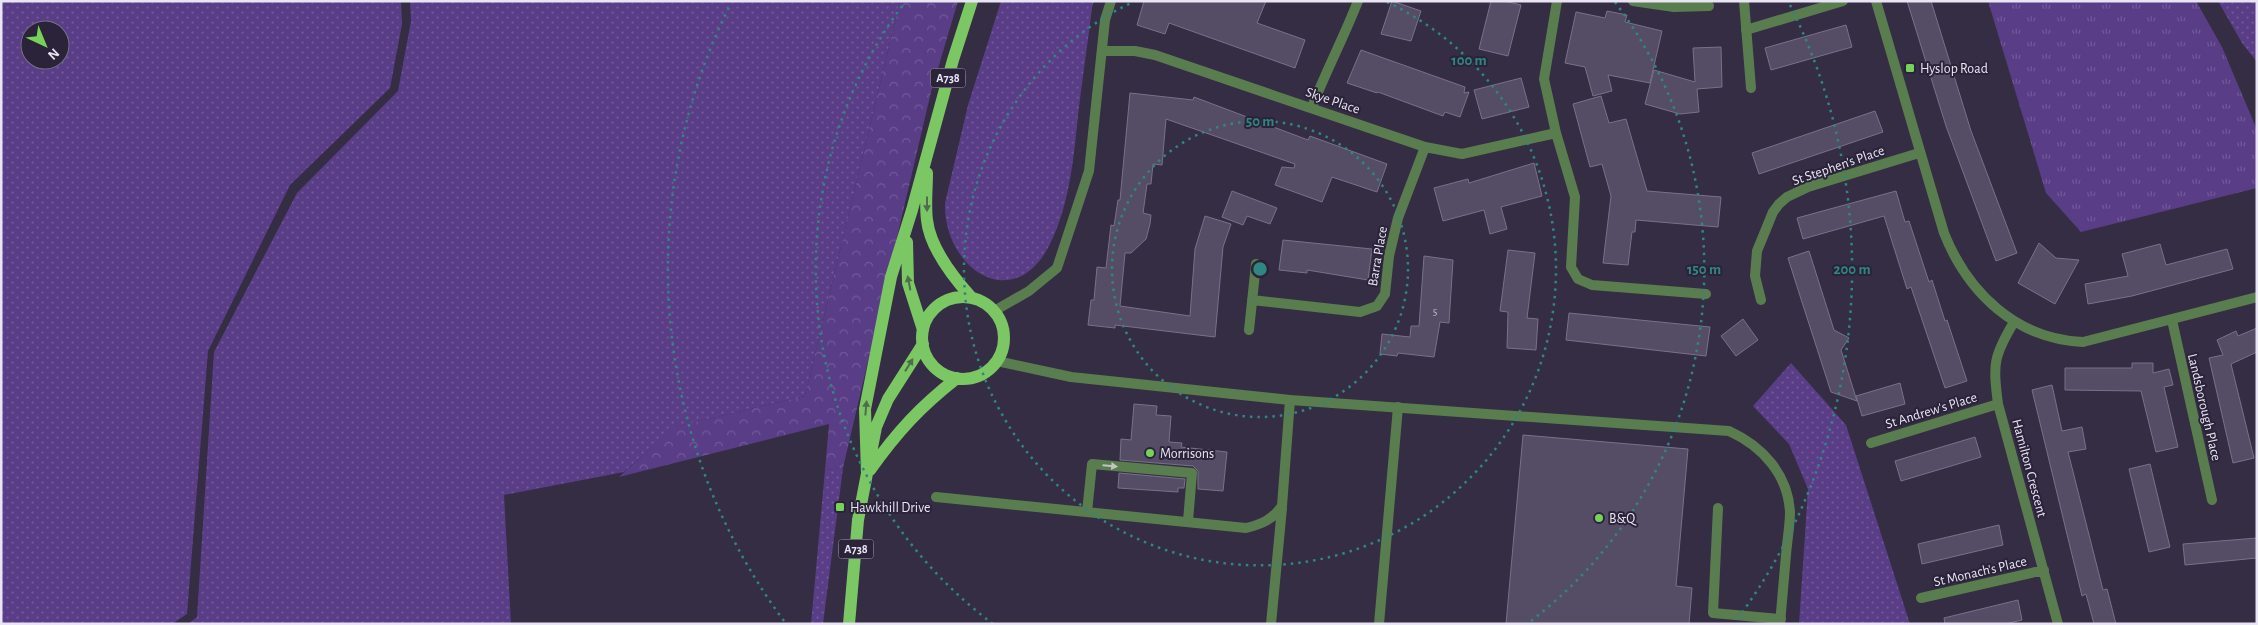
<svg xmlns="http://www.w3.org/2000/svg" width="2258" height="625" font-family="'Alegreya Sans',sans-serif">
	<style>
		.grass { fill: url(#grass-dots); fill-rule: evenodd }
		.forest { fill: url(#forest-crowns) }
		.park { fill: url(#park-tufts) }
		.building { fill: #554d66; stroke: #79718b }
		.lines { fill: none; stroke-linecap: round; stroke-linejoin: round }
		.service { stroke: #597d4e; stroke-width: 10 }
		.minor { stroke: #597d4e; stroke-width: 10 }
		.primary { stroke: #7bc763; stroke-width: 12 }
		.oneway { fill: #4e6d4c }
		.oneway2 { fill: #bec6c2 }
		.ring { fill: none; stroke: #308782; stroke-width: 2.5; stroke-dasharray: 2.5 5 }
		.poi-dot { fill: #77d259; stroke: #2a2339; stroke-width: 2 }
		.labels { text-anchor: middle; stroke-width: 4; stroke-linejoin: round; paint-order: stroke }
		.number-label { font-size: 11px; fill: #c4bfd0 }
		.shield { fill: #2a2339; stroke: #b0abbc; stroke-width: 1 }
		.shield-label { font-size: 12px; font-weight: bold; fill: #e9e5f4 }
		.poi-label { font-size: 14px; fill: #e9e5f4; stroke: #2a2339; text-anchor: start }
		.street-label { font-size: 14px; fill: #e9e5f4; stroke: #2a2339 }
		.centre { fill: #308782; stroke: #2a2339; stroke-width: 2.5 }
		.ring-label { font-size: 15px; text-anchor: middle; font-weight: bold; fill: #308782; stroke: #2a2339; stroke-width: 4; stroke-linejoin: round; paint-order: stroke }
	</style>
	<defs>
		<pattern id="grass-dots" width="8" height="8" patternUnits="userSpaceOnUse" patternTransform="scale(1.25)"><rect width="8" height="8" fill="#5a3d87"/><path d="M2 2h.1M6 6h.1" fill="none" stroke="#725999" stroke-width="1.8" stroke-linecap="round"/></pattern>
		<pattern id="forest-crowns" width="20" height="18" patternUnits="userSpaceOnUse" patternTransform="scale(1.25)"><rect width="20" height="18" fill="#5a3d87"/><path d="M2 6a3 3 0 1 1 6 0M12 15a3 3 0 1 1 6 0" fill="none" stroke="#725999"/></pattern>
		<pattern id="park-tufts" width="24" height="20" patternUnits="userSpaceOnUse" patternTransform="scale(1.25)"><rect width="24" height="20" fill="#5a3d87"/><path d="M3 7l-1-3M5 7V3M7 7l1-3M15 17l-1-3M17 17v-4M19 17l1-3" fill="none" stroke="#725999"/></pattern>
	</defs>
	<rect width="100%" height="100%" fill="#342d43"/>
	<path class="grass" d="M 1,1 L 401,1 L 402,24 L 390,88 L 290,185 L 208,351 L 187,614 L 172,624 L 1,624 ZM 30,30 L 60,30 L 60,60 L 30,60 Z
		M 410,1 L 900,1 L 805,396 L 675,427 L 624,472 L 504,495 L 511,624 L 188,624 L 197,617 L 214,352 L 297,193 L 398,91 L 411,21 Z
		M 1001,1 L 1094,1 L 1092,8 C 1088,41 1083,74 1079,107 C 1074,152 1071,202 1050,244 C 1014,317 943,268 945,203 L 968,105 Z
		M 2218,1 L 2257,1 L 2257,62 L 2242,43 Z
		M 1791,363 L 1846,425 L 1910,624 L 1799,624 L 1808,489 L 1789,444 L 1753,406 Z
		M 843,468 L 823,624 L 811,624 L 825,470 Z"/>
	<path class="forest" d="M 900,1 L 958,1 L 931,92 L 843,468 L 825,470 L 829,424 L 619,477 L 674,427 L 805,396 Z"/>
	<path class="park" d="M 1988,1 L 2196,1 L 2222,47 L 2257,130 L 2257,188 L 2081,232 L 2046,193 Z"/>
	<path class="building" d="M 1144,1 L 1266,1 L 1257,23 L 1305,40 L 1295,68 L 1169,23 L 1165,34 L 1137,25 Z
		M 1392,1 L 1421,11 L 1411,41 L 1381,34 Z
		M 1491,1 L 1504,1 L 1521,5 L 1508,56 L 1479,49 Z
		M 1907,1 L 1931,1 L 1971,131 L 2017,253 L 1996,261 L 1946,126 Z
		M 1607,11 L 1627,15 L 1625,22 L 1662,31 L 1650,83 L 1608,75 L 1612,91 L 1593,96 L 1585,67 L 1565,63 L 1576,12 L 1605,18 Z
		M 1846,25 L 1852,47 L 1771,70 L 1765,48 Z
		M 1721,47 L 1722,87 L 1697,89 L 1699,112 L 1680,114 L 1645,104 L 1654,70 L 1695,82 L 1693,48 Z
		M 1361,50 L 1465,87 L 1464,93 L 1469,92 L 1460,117 L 1445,112 L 1443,116 L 1378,92 L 1377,93 L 1347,83 Z
		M 1521,78 L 1529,107 L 1482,119 L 1474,90 Z
		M 1130,93 L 1193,100 L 1194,97 L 1308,140 L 1310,136 L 1387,164 L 1377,192 L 1332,177 L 1322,202 L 1275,185 L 1282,167 L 1294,168 L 1295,164 L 1166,119 L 1162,165 L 1153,164 L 1151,184 L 1147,184 L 1143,213 L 1151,215 L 1150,224 L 1146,239 L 1131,253 L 1125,253 L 1120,306 L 1190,316 L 1195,249 L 1205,216 L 1231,224 L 1223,247 L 1215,337 L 1115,325 L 1115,328 L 1088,325 L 1091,300 L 1094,300 L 1097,267 L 1106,268 L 1111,225 L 1114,226 L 1118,200 L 1120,200 Z
		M 1601,96 L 1609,123 L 1626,119 L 1647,191 L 1721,197 L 1718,227 L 1636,220 L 1635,232 L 1632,232 L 1628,265 L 1603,263 L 1611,196 L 1602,164 L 1590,167 L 1573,104 Z
		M 1875,111 L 1883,132 L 1759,174 L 1752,153 Z
		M 1534,163 L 1542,196 L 1501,207 L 1507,229 L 1490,234 L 1484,210 L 1443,221 L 1434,188 L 1468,179 L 1469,183 Z
		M 1232,191 L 1277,208 L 1270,224 L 1247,216 L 1243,225 L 1222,217 Z
		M 1896,191 L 1905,222 L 1909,221 L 1929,282 L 1932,280 L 1945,321 L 1947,320 L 1967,381 L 1945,388 L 1911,287 L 1907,289 L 1884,216 L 1803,239 L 1797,218 Z
		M 1283,240 L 1372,249 L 1368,280 L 1307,270 L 1307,273 L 1279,270 Z
		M 2039,243 L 2056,258 L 2079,260 L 2055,304 L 2018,283 Z
		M 2160,244 L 2166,265 L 2227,249 L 2233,269 L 2132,296 L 2088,304 L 2085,284 L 2128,276 L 2122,254 Z
		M 1508,250 L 1535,253 L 1527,318 L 1538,319 L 1536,350 L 1507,348 L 1508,312 L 1500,311 Z
		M 1809,251 L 1834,330 L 1849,338 L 1841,350 L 1857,401 L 1831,392 L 1801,299 L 1788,258 Z
		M 1424,256 L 1453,260 L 1449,323 L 1440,322 L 1434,357 L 1398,353 L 1397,356 L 1380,354 L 1382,334 L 1410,337 L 1411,326 L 1419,326 Z
		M 1569,313 L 1710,327 L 1706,356 L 1566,340 Z
		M 1743,319 L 1758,340 L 1736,356 L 1721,336 Z
		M 2257,328 L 2257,352 L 2231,364 L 2254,458 L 2233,463 L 2209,358 L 2223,355 L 2217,340 L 2236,331 L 2238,336 Z
		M 2132,363 L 2153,363 L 2153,373 L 2169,369 L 2173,385 L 2164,387 L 2178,447 L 2156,452 L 2141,391 L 2065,390 L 2065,368 L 2132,368 Z
		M 1900,383 L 1905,404 L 1862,416 L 1856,396 Z
		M 2052,385 L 2062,431 L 2082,427 L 2086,449 L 2068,452 L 2103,590 L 2107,589 L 2116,624 L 2094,624 L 2086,594 L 2082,596 L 2032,390 Z
		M 1134,404 L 1157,406 L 1156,415 L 1171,416 L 1169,442 L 1182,443 L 1181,447 L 1227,452 L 1223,491 L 1198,489 L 1198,471 L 1193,466 L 1120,460 L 1121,439 L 1131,440 Z
		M 1523,435 L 1688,449 L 1676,586 L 1692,588 L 1689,624 L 1506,624 Z
		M 1975,437 L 1981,457 L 1901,481 L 1895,461 Z
		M 2150,464 L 2170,547 L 2149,552 L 2129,469 Z
		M 1119,473 L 1185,479 L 1184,488 L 1178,488 L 1178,492 L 1118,488 Z
		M 1999,525 L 2003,545 L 1922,564 L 1918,544 Z
		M 2257,538 L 2257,558 L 2185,565 L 2183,544 Z
		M 2018,600 L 2022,620 L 2005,624 L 1945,624 L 1944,618 Z"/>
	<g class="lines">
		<path class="service" d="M 1744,1 L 1751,88
			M 936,497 L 1246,528 C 1262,524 1272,520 1282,506 L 1290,400
			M 1718,508 L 1713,613 L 1781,619
			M 1087,512 L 1092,464 L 1192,473 L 1188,521
			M 1271,624 L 1282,508
			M 1379,624 L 1398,407"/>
		<path class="minor" d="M 1557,1 L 1544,79 L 1556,133 L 1575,197 L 1571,267 L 1578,279 L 1592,285 L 1706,294
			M 1633,1 L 1674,7 L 1709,6
			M 1876,1 L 1944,233 C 1968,293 2016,339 2083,342 L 2257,297
			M 1746,30 L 1843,1
			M 1102,51 L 1135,51 L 1155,55 L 1425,147 L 1462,154 L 1556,133
			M 1312,107 C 1326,71 1344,37 1358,1
			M 1252,300 L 1360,312 L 1377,306 L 1385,294 L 1389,256 L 1398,218 L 1425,147
			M 1761,300 L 1755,276 L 1757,251 L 1773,212 L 1779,204 L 1787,197 L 1808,187 L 1919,153
			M 994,311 L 1029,291 L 1057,268 L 1089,171 L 1105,20 L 1111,1
			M 2172,320 L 2212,500
			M 2014,322 C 1993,357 1993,364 1998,404 L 2058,624
			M 1249,330 L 1256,264
			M 997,361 L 1071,377 L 1290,400 L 1729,431 C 1762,446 1788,474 1790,512 C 1790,526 1787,541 1786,555 C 1784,578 1782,601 1780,624
			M 1871,443 L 1998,404
			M 1921,598 L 2044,570"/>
		<path class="primary" d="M 927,173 C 927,188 925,205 927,220 C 930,248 953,277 971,297
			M 907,242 L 908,283 L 923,330
			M922 338a41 41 0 1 1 82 0a41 41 0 1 1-82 0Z
			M 870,470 C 897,432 920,407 957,378
			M 867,474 L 865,409 L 891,277 L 912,210 L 953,60 L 972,1
			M 849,624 L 858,520 L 876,427 L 888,399 L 923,344"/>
	</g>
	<defs><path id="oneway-solid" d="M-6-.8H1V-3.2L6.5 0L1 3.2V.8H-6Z" transform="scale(1.25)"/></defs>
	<g class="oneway">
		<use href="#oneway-solid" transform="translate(927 204) rotate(90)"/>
		<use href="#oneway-solid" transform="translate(909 283) rotate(-101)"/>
		<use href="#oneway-solid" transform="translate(909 365) rotate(-58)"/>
		<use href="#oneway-solid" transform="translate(866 408) rotate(-85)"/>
	</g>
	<use class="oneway2" href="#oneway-solid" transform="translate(1110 466) rotate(5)"/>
	<g class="ring">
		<circle cx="1260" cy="269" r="148"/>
		<path d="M1387 2A296 296 0 1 1 1133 2"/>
		<path d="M993 624A444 444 0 0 1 905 2M1615 2A444 444 0 0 1 1527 624"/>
		<path d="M784 621A592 592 0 0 1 730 5M1790 5A592 592 0 0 1 1736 621"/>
	</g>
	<g class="poi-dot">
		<rect x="1905" y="63" width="10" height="10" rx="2.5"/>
		<circle cx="1150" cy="453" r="5"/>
		<rect x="835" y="502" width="10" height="10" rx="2.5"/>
		<circle cx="1599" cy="518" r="5"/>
	</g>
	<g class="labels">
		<g class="number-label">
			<text x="1435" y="315">5</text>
		</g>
		<g class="shield">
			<rect x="930.5" y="68.5" width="35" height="19" rx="4"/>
			<rect x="838.5" y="539.5" width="35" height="19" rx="4"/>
		</g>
		<g class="shield-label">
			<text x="948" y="82">A738</text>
			<text x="856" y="553">A738</text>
		</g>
		<g class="poi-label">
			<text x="1920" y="73">Hyslop Road</text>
			<text x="1160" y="458">Morrisons</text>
			<text x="850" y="512">Hawkhill Drive</text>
			<text x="1609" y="523">B&amp;Q</text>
		</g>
		<g class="street-label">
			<text transform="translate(1333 100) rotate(19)" y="5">Skye Place</text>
			<text transform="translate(1838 165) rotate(-19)" y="5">St Stephen's Place</text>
			<text transform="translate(1377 256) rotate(-80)" y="5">Barra Place</text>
			<text transform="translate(2205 407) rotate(77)" y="5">Landsborough Place</text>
			<text transform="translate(1931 410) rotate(-17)" y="5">St Andrew's Place</text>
			<text transform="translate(2030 468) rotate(75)" y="5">Hamilton Crescent</text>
			<text transform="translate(1980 571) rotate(-13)" y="5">St Monach's Place</text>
		</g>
	</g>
	<circle cx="1260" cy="269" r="8" class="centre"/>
	<g class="ring-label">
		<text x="1469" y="65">100 m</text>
		<text x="1260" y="126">50 m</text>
		<text x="1704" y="274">150 m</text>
		<text x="1852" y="274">200 m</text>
	</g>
	<rect width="2258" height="625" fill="none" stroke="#e9e5f4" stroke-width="5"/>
	<g transform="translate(45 45) rotate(136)"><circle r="24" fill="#2a2339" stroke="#767184"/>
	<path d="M0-4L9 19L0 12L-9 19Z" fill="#77d259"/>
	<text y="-8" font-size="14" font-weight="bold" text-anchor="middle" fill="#e9e5f4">N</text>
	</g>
</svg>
